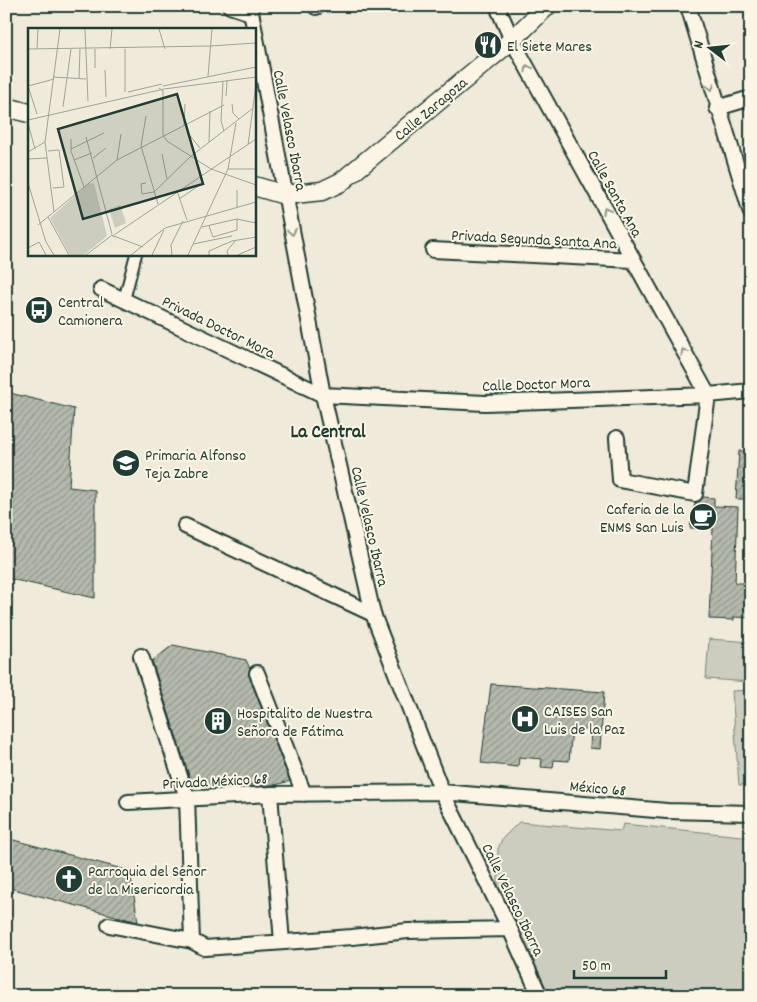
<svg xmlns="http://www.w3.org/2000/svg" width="757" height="1002" font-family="Dekko,sans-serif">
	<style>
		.garden { fill: #cccdbf; stroke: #76857a }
		.building { fill: url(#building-hatch); stroke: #1f3d34 }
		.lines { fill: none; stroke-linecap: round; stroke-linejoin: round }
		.pedestrian-casing { stroke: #1f3d34; stroke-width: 14 }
		.minor-casing { stroke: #1f3d34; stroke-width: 18 }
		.tertiary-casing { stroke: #1f3d34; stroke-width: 21 }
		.pedestrian { stroke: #fcf5e5; stroke-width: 10 }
		.minor { stroke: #fcf5e5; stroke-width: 14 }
		.tertiary { stroke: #fcf5e5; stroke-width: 18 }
		.oneway { stroke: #8e998c }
		.labels { text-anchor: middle; stroke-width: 4; stroke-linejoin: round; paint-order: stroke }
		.poi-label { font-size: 16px; fill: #1f3d34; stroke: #fcf5e5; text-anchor: start }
		.street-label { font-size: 16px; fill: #1f3d34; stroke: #fcf5e5 }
		.quarter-label { font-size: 19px; font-weight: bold; fill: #1f3d34; stroke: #fcf5e5 }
		.inset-road { fill: none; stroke: #9ca598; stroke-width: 1 }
		.view { fill: #1f3d34; fill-opacity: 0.15; stroke: #1f3d34; stroke-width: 2.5 }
		.inset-edge { fill: none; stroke: #1f3d34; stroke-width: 2.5 }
	</style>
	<defs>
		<pattern id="building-hatch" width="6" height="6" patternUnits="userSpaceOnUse" patternTransform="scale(1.25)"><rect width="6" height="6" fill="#b5b9ad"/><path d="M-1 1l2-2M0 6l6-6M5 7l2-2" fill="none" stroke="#93988e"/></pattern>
	</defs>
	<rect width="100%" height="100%" fill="#efeada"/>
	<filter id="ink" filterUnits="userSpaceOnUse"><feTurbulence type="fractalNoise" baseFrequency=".02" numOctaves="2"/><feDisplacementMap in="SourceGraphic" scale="10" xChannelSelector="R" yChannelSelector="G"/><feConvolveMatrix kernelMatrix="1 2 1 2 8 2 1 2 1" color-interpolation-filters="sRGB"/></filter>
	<g filter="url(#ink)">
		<path class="garden" d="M 709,639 L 751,642 L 751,682 L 706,679 Z
			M 751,690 L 751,784 L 739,785 L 732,691 Z
			M 519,822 L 621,831 L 623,824 L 751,837 L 751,996 L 550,996 L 498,887 L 498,849 L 502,839 Z"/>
		<path class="building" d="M 6,392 L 74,409 L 69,487 L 95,490 L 95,598 L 6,578 Z
			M 739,451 L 751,452 L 751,499 L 736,499 Z
			M 703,497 L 714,498 L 714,506 L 738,507 L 735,583 L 751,583 L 751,618 L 734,617 L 734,620 L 709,619 L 713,528 L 690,528 L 695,503 L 701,500 Z
			M 173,645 L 246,660 L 250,669 L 249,676 L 290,781 L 275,785 L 192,785 L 152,661 Z
			M 491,684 L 604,692 L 600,749 L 590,748 L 591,730 L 572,728 L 569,761 L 554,760 L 553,768 L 541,767 L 542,759 L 519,757 L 518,767 L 481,763 Z
			M 6,838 L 130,871 L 138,922 L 6,887 Z"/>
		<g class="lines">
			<defs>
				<path id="pedestrian" d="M 124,300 L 136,254"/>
				<path id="minor" d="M 230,6 L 251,13
					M 250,6 L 323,395 L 373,614 L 442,792 L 510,929 L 540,996
					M 497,6 L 512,40 L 708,395 L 695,494 L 620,480 L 617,438
					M 688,6 L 751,213
					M 316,7 L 318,6
					M 717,108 L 751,98
					M 433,250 L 633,260
					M 101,289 L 323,395 L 485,403 L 708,395 L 751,391
					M 185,526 L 373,614
					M 141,656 L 187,798 L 192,941
					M 257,673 L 304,794
					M 270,794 L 282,942
					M 128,802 L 270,794 L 442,792 L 667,811 L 751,813
					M 109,925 L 192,941 L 205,948 L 352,937 L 408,931 L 510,929"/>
				<path id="tertiary" d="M 6,107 L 29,113
					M 254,186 L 285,195 L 322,191 L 341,182 L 512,40 L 547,6"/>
			</defs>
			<use href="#pedestrian" class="pedestrian-casing"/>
			<use href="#minor" class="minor-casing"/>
			<use href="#tertiary" class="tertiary-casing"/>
			<use href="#pedestrian" class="pedestrian"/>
			<use href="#minor" class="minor"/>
			<use href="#tertiary" class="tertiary"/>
		</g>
		<defs><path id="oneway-chevron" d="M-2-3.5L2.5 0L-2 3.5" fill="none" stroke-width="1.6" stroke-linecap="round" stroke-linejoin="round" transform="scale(1.25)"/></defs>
		<g class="oneway">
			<use href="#oneway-chevron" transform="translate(528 68) rotate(-119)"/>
			<use href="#oneway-chevron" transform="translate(711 87) rotate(74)"/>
			<use href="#oneway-chevron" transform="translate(606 210) rotate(-119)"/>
			<use href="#oneway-chevron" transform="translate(292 232) rotate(80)"/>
			<use href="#oneway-chevron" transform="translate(684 352) rotate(-119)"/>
		</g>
	</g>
	<defs>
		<symbol id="restaurant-disc" viewBox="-11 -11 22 22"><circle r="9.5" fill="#1f3d34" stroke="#fcf5e5"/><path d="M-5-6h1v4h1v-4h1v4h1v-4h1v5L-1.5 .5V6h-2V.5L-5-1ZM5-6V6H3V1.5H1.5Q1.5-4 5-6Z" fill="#fff"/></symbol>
		<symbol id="bus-disc" viewBox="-11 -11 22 22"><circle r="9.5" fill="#1f3d34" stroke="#fcf5e5"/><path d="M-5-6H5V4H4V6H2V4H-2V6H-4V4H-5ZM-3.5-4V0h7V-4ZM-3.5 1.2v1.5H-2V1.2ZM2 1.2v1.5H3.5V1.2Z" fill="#fff"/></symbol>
		<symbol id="school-disc" viewBox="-11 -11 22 22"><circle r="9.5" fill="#1f3d34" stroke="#fcf5e5"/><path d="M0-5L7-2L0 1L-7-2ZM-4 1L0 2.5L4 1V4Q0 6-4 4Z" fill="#fff"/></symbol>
		<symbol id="cafe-disc" viewBox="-11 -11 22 22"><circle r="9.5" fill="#1f3d34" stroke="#fcf5e5"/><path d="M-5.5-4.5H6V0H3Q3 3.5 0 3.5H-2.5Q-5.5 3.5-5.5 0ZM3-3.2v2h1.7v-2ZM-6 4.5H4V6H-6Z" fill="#fff"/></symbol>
		<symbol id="hospital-disc" viewBox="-11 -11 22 22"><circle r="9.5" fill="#1f3d34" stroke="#fcf5e5"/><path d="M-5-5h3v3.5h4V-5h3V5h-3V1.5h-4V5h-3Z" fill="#fff"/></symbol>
		<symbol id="building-disc" viewBox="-11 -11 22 22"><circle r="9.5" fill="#1f3d34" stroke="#fcf5e5"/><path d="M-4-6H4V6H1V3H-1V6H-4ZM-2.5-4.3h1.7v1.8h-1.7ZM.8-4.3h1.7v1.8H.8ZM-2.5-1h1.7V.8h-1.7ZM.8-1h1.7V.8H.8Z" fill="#fff"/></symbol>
		<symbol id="church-disc" viewBox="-11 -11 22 22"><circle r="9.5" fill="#1f3d34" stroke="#fcf5e5"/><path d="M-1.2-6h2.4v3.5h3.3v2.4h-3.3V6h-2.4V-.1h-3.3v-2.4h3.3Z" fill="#fff"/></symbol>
	</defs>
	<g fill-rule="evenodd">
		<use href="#restaurant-disc" x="472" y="29" width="32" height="32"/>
		<use href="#bus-disc" x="23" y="294" width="32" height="32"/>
		<use href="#school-disc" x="110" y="447" width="32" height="32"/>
		<use href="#cafe-disc" x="687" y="501" width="32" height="32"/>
		<use href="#hospital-disc" x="509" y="703" width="32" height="32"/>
		<use href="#building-disc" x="202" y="705" width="32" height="32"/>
		<use href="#church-disc" x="53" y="863" width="32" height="32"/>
	</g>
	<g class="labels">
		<g class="poi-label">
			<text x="507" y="51">El Siete Mares</text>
			<text x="58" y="307">Central<tspan x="58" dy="18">Camionera</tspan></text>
			<text x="145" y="460">Primaria Alfonso<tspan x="145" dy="18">Teja Zabre</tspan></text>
			<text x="684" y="514" text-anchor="end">Caferia de la<tspan x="684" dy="18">ENMS San Luis</tspan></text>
			<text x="544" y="716">CAISES San<tspan x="544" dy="18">Luis de la Paz</tspan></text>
			<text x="237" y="718">Hospitalito de Nuestra<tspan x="237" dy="18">Señora de Fátima</tspan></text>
			<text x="88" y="876">Parroquia del Señor<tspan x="88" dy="18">de la Misericordia</tspan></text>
		</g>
		<g class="street-label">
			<text transform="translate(430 108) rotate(-40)" y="6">Calle Zaragoza</text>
			<text transform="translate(291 130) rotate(79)" y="6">Calle Velasco Ibarra</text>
			<text transform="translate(616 193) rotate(61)" y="6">Calle Santa Ana</text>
			<text transform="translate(534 238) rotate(3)" y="6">Privada Segunda Santa Ana</text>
			<text transform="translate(219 326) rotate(26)" y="6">Privada Doctor Mora</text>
			<text transform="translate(536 383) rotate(-2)" y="6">Calle Doctor Mora</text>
			<text transform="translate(371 526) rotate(77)" y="6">Calle Velasco Ibarra</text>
			<text transform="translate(215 780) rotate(-3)" y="6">Privada México 68</text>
			<text transform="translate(598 787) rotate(5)" y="6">México 68</text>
			<text transform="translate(514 899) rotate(64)" y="6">Calle Velasco Ibarra</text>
		</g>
		<g class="quarter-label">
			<text x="328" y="437">La Central</text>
		</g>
	</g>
	<g transform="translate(28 28)">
		<rect width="228" height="228" fill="#efeada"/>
		<path d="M 66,155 L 79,208 L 56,227 L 42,227 L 22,190 L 60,156 ZM 92,177 L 98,195 L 87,200 L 81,181 Z" fill="#cccdbf"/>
		<path class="inset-road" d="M 57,1 L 60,73M 131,1 L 137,21M 182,18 L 228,15M 0,21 L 182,18M 9,21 L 10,1M 67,21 L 67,40M 82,21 L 84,1M 97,21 L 97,64M 77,42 L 78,69M 180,48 L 184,1M 25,49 L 58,51M 51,50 L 52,21M 195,53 L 193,93 L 196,103M 0,58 L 9,86M 0,58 L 26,51M 135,58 L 228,39M 131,60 L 135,63 L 135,107 L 139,113 L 183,141 L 228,157M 136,61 L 228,49M 100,64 L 134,56M 198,68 L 199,53M 204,76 L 205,85 L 211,91M 35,79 L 43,21M 118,88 L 113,118 L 130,176M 0,92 L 136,61M 0,95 L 7,121M 156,97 L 157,76M 159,104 L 172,120M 58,109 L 84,206M 43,111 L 43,123 L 56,159M 181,114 L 182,83M 220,117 L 228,56M 43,121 L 76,105M 20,123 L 31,122 L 36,159 L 25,160M 0,124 L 17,114M 134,126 L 139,151M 65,130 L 78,120M 0,131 L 19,130M 46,132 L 64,125M 89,132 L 93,106M 200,141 L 228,141M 0,155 L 18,214 L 26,227M 118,155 L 113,156 L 114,166 L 126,164 L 162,129 L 224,81M 209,162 L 209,179M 149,163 L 159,192M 151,171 L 172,157M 26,184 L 17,114 L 32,1M 20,189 L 41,227M 10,197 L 89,132 L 196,77M 181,198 L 185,209 L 209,202 L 209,191M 174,199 L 209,191 L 228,195M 86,207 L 228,111M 86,209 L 83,207 L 115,219M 165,216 L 204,208M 0,220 L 11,214 L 18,227M 58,227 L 83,208M 103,227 L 137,200 L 228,174M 124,227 L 136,202M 144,227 L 143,217 L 155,193M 160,227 L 200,141 L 208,95M 181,227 L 181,223 L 204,213 L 228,209M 200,227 L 199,223 L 207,213M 210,227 L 228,219"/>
		<path class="view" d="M 149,66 L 175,156 L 55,191 L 30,101 Z"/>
		<rect width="228" height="228" class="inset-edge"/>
	</g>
	<rect width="757" height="1002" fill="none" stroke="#fcf5e5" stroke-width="25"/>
	<rect x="12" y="12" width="732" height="977" fill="none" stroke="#1f3d34" stroke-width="2" filter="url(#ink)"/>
	<g transform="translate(710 48) rotate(286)" stroke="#fcf5e5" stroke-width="4" paint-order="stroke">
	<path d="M0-4L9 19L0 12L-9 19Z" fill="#1f3d34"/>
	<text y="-8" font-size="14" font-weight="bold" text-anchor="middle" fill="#1f3d34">N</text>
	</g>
	<path d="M574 970v8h92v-8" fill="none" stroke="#1f3d34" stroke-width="2.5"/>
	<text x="582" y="970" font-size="15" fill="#1f3d34" stroke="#fcf5e5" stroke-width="4" paint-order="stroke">50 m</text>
</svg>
